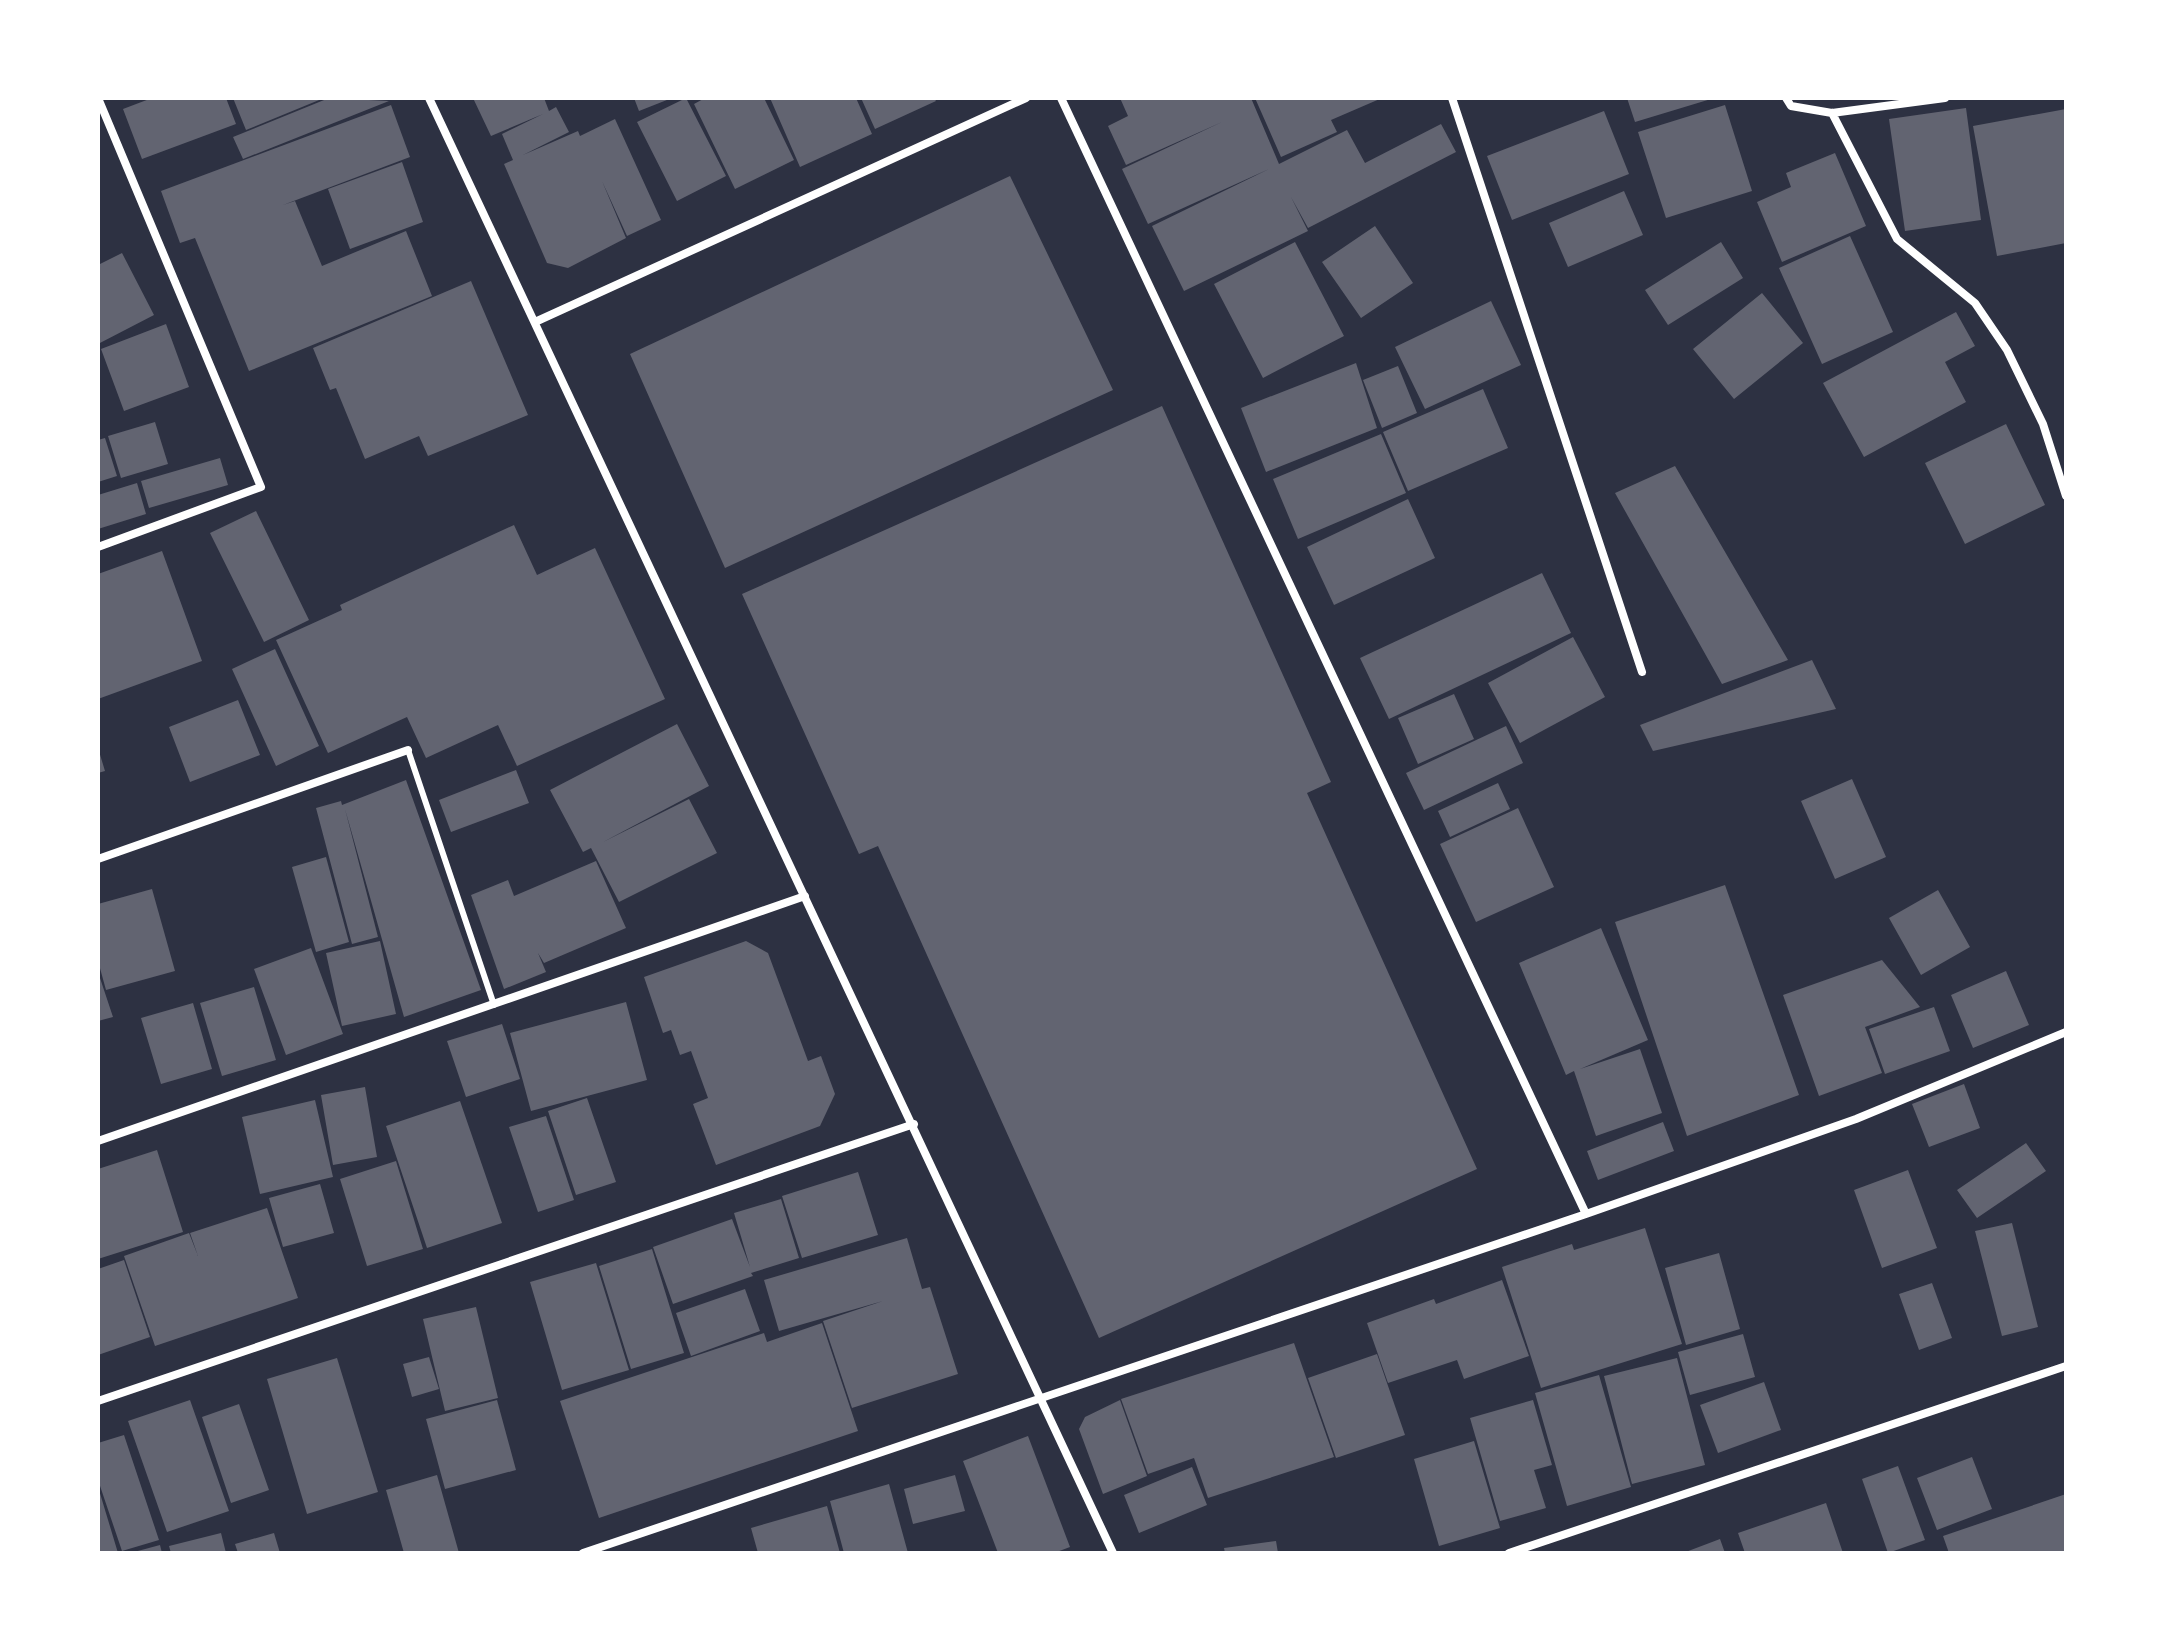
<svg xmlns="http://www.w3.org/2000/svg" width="2164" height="1651" font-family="'IBM Plex Serif',serif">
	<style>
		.building { fill: #626471 }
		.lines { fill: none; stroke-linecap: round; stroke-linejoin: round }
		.service { stroke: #fff; stroke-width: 6 }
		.minor { stroke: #fff; stroke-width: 8 }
	</style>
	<rect width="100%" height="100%" fill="#2d3142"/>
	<path class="building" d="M 152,98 L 226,98 L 236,124 L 142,159 L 123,109 Z
		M 233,98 L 324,98 L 246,130 Z
		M 329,98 L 389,101 L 243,159 L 233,137 Z
		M 473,98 L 544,98 L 549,111 L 556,107 L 569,132 L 523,155 L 578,131 L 580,136 L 615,119 L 661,220 L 627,236 L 602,181 L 626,238 L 568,268 L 547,263 L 504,164 L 513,160 L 502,134 L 543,114 L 491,136 Z
		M 634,98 L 672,98 L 639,111 Z
		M 686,98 L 726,176 L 677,201 L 637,122 Z
		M 705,98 L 764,98 L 794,160 L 735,189 L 694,104 Z
		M 770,98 L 856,98 L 872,134 L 800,167 Z
		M 861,98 L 934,98 L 936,101 L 875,129 Z
		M 1120,98 L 1251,98 L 1279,164 L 1347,130 L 1365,163 L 1441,124 L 1456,152 L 1308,228 L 1291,197 L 1308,231 L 1184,291 L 1152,226 L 1269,169 L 1148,224 L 1122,169 L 1222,122 L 1126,165 L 1108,126 L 1128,116 Z
		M 1255,98 L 1290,100 L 1382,98 L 1331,120 L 1337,132 L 1281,157 Z
		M 1627,98 L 1711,98 L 1711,99 L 1635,122 Z
		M 391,105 L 410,157 L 283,205 L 295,201 L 322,266 L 406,231 L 432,296 L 249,371 L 195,238 L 180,243 L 161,191 Z
		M 1725,105 L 1752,191 L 1666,218 L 1638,132 Z
		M 1966,108 L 1981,220 L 1905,231 L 1889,119 Z
		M 2066,109 L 2066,243 L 1997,256 L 1973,126 Z
		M 1604,111 L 1629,174 L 1512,220 L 1487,156 Z
		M 1835,153 L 1866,226 L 1782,262 L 1757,202 L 1791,187 L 1786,173 Z
		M 402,162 L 423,222 L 350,249 L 328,189 Z
		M 1010,176 L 1113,390 L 725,568 L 630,354 Z
		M 1624,191 L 1643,235 L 1568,267 L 1549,223 Z
		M 1375,226 L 1413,283 L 1361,318 L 1322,262 Z
		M 1850,236 L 1893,332 L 1822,364 L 1779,268 Z
		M 1295,242 L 1344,336 L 1263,378 L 1214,284 Z
		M 1721,242 L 1743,278 L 1668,325 L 1645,290 Z
		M 122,253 L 154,315 L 98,344 L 98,265 Z
		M 471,281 L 528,415 L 428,456 L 419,436 L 365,459 L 336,388 L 330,390 L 313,348 Z
		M 1762,293 L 1803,343 L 1734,399 L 1693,349 Z
		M 1491,301 L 1521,365 L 1425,409 L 1395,347 Z
		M 1956,312 L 1975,346 L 1945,362 L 1966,402 L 1864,457 L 1823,383 Z
		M 166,324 L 189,387 L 124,411 L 101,349 Z
		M 1356,363 L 1377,428 L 1266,472 L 1241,408 Z
		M 1398,366 L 1417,413 L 1382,428 L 1363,380 Z
		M 1483,389 L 1508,448 L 1408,491 L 1383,432 Z
		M 1162,406 L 1331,782 L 1307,793 L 1477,1169 L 1099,1338 L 878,846 L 859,854 L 742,594 Z
		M 155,422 L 168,464 L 121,478 L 108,436 Z
		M 2006,424 L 2045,505 L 1965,544 L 1925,463 Z
		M 1381,434 L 1406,493 L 1298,539 L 1273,479 Z
		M 105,438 L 117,476 L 98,482 L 98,440 Z
		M 220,458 L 228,485 L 149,508 L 141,481 Z
		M 1675,466 L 1788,660 L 1722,684 L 1615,493 Z
		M 137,483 L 146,514 L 98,529 L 98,495 Z
		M 1408,499 L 1435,558 L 1334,605 L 1307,547 Z
		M 256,511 L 309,620 L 264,642 L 210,533 Z
		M 514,525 L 537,575 L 595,548 L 665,699 L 517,766 L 498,725 L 426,758 L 407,717 L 328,753 L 276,640 L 342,610 L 340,605 Z
		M 162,551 L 202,661 L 98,699 L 98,574 Z
		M 1542,573 L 1571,633 L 1389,719 L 1360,658 Z
		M 1573,637 L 1605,697 L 1520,743 L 1488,683 Z
		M 275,649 L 319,746 L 276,766 L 232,669 Z
		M 1812,660 L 1836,709 L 1653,751 L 1640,725 Z
		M 1454,694 L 1474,739 L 1418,764 L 1398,718 Z
		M 238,700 L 260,755 L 190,782 L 169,727 Z
		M 677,724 L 709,786 L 603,842 L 689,799 L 717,853 L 619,902 L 591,848 L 583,852 L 550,790 Z
		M 1506,726 L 1523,763 L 1424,810 L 1406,773 Z
		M 98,748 L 105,771 L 98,773 Z
		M 516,770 L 529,803 L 451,832 L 439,800 Z
		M 1852,779 L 1886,857 L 1835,879 L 1801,801 Z
		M 406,780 L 481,990 L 404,1017 L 345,809 L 378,937 L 352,944 L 316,808 L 341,801 L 342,805 Z
		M 1498,783 L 1510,809 L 1450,837 L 1438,811 Z
		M 1518,808 L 1554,887 L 1476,922 L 1440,844 Z
		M 326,857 L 349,942 L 316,952 L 292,867 Z
		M 596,861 L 626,928 L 544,963 L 538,953 L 546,972 L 504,989 L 471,895 L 508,880 L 514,896 Z
		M 1725,885 L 1799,1095 L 1687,1136 L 1615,922 Z
		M 152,889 L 175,971 L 106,990 L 98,961 L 98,904 Z
		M 1938,890 L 1970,947 L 1921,975 L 1889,918 Z
		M 1601,928 L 1648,1040 L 1580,1069 L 1640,1049 L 1662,1113 L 1596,1136 L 1574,1071 L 1566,1075 L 1519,963 Z
		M 380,941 L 396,1014 L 342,1026 L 326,953 Z
		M 746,941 L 768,953 L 808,1061 L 821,1056 L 835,1094 L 820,1126 L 716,1165 L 693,1104 L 708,1098 L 691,1051 L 680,1055 L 671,1030 L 663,1033 L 644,977 Z
		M 311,948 L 343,1034 L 286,1055 L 254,969 Z
		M 1882,960 L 1920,1007 L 1865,1027 L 1882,1073 L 1819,1096 L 1783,995 Z
		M 2006,971 L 2029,1025 L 1973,1048 L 1951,995 Z
		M 98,972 L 113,1017 L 98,1021 Z
		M 254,987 L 276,1060 L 222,1076 L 200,1003 Z
		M 626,1002 L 647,1080 L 531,1111 L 510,1033 Z
		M 193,1003 L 212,1069 L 161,1084 L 141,1018 Z
		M 1934,1007 L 1950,1051 L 1885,1074 L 1869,1029 Z
		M 502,1024 L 520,1079 L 466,1097 L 447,1041 Z
		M 1964,1084 L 1980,1128 L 1929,1147 L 1912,1104 Z
		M 365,1087 L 377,1157 L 333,1165 L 321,1095 Z
		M 587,1098 L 616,1182 L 576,1195 L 548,1111 Z
		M 315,1100 L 333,1177 L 260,1194 L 242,1117 Z
		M 460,1101 L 502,1223 L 427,1248 L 386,1126 Z
		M 546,1116 L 574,1200 L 538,1212 L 509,1127 Z
		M 1663,1122 L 1674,1151 L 1598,1180 L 1587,1151 Z
		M 2026,1143 L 2046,1171 L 1977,1218 L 1957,1190 Z
		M 157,1150 L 183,1232 L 98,1259 L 98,1169 Z
		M 396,1161 L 423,1249 L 367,1266 L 340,1179 Z
		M 1908,1170 L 1937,1248 L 1882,1268 L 1854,1190 Z
		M 858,1172 L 878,1235 L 802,1258 L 782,1196 Z
		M 320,1184 L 334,1233 L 283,1247 L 269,1198 Z
		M 781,1199 L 799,1258 L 751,1273 L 753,1276 L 673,1304 L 653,1247 L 732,1219 L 750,1267 L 734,1213 Z
		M 267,1208 L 298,1298 L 155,1346 L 124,1256 L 189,1233 L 198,1256 L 190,1233 Z
		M 2012,1223 L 2038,1327 L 2002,1336 L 1975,1231 Z
		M 1645,1228 L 1682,1344 L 1541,1388 L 1502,1267 L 1572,1244 L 1574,1250 Z
		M 907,1238 L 922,1289 L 930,1287 L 958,1374 L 852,1408 L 823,1321 L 883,1301 L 779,1331 L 764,1280 Z
		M 652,1249 L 684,1353 L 631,1369 L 599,1266 Z
		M 1719,1253 L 1740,1329 L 1686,1345 L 1665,1268 Z
		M 124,1260 L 150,1337 L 98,1355 L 98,1269 Z
		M 596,1263 L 629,1370 L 562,1390 L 530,1282 Z
		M 1502,1280 L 1529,1356 L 1464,1379 L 1457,1360 L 1388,1383 L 1367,1323 L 1434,1299 L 1436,1304 Z
		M 1932,1283 L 1952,1338 L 1919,1350 L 1899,1294 Z
		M 745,1289 L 760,1331 L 691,1356 L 676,1313 Z
		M 476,1307 L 498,1398 L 445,1411 L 423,1319 Z
		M 822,1323 L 858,1431 L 599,1518 L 560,1401 L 764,1333 L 767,1342 Z
		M 1743,1334 L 1755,1377 L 1690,1395 L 1678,1352 Z
		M 1294,1343 L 1334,1457 L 1208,1498 L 1194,1458 L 1148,1474 L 1121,1399 Z
		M 1377,1354 L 1405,1435 L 1336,1458 L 1308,1378 Z
		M 429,1357 L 439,1389 L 412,1397 L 403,1364 Z
		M 337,1358 L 378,1492 L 307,1514 L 267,1379 Z
		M 1677,1358 L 1705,1465 L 1632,1484 L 1604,1376 Z
		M 1599,1375 L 1631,1487 L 1567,1506 L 1535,1393 Z
		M 1764,1382 L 1781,1430 L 1718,1453 L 1700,1405 Z
		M 190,1400 L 229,1511 L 167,1532 L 128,1421 Z
		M 497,1400 L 516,1470 L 445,1489 L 426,1419 Z
		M 1120,1400 L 1147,1476 L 1103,1494 L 1079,1429 L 1085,1417 Z
		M 1533,1400 L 1552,1465 L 1534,1470 L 1546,1508 L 1500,1521 L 1470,1418 Z
		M 239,1404 L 269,1490 L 231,1503 L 202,1417 Z
		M 124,1435 L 159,1540 L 122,1551 L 98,1480 L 98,1443 Z
		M 1028,1436 L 1070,1547 L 1054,1553 L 998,1553 L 963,1461 Z
		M 1474,1441 L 1500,1528 L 1439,1546 L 1414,1459 Z
		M 1972,1457 L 1992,1509 L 1937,1530 L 1917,1478 Z
		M 1898,1466 L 1925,1540 L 1888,1553 L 1862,1479 Z
		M 1192,1467 L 1207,1505 L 1139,1533 L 1124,1495 Z
		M 437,1475 L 459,1553 L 404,1553 L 386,1490 Z
		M 955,1475 L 965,1511 L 913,1524 L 904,1489 Z
		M 889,1484 L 908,1553 L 844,1553 L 830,1501 Z
		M 99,1490 L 118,1553 L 98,1553 Z
		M 2066,1494 L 2066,1553 L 1949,1553 L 1943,1536 Z
		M 1826,1503 L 1843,1553 L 1745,1553 L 1738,1533 Z
		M 827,1506 L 840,1553 L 758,1553 L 751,1528 Z
		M 221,1533 L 226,1553 L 171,1553 L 169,1546 Z
		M 274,1533 L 280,1553 L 238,1553 L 235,1544 Z
		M 1720,1539 L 1725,1553 L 1683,1553 Z
		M 1276,1541 L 1278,1553 L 1225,1553 L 1224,1548 Z
		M 160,1545 L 162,1553 L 134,1553 L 134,1552 Z"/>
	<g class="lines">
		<path class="service" d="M 408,750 L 494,1005"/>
		<path class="minor" d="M 429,98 L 1113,1553
			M 1061,98 L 1586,1214
			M 1452,98 L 1642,672
			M 1786,98 L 1791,106 L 1832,113 L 1945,98
			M 1832,113 L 1897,239 L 1975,303 L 2007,350 L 2043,424 L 2066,496
			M 535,322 L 1026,98
			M 98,547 L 261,487 L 98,98
			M 98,859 L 408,750
			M 98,1141 L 805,896
			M 98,1401 L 914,1124
			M 583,1553 L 1586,1214 L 1856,1119 L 2066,1032
			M 1509,1553 L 2066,1366"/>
	</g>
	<rect width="2164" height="1651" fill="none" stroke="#ffffff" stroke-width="200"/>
</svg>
